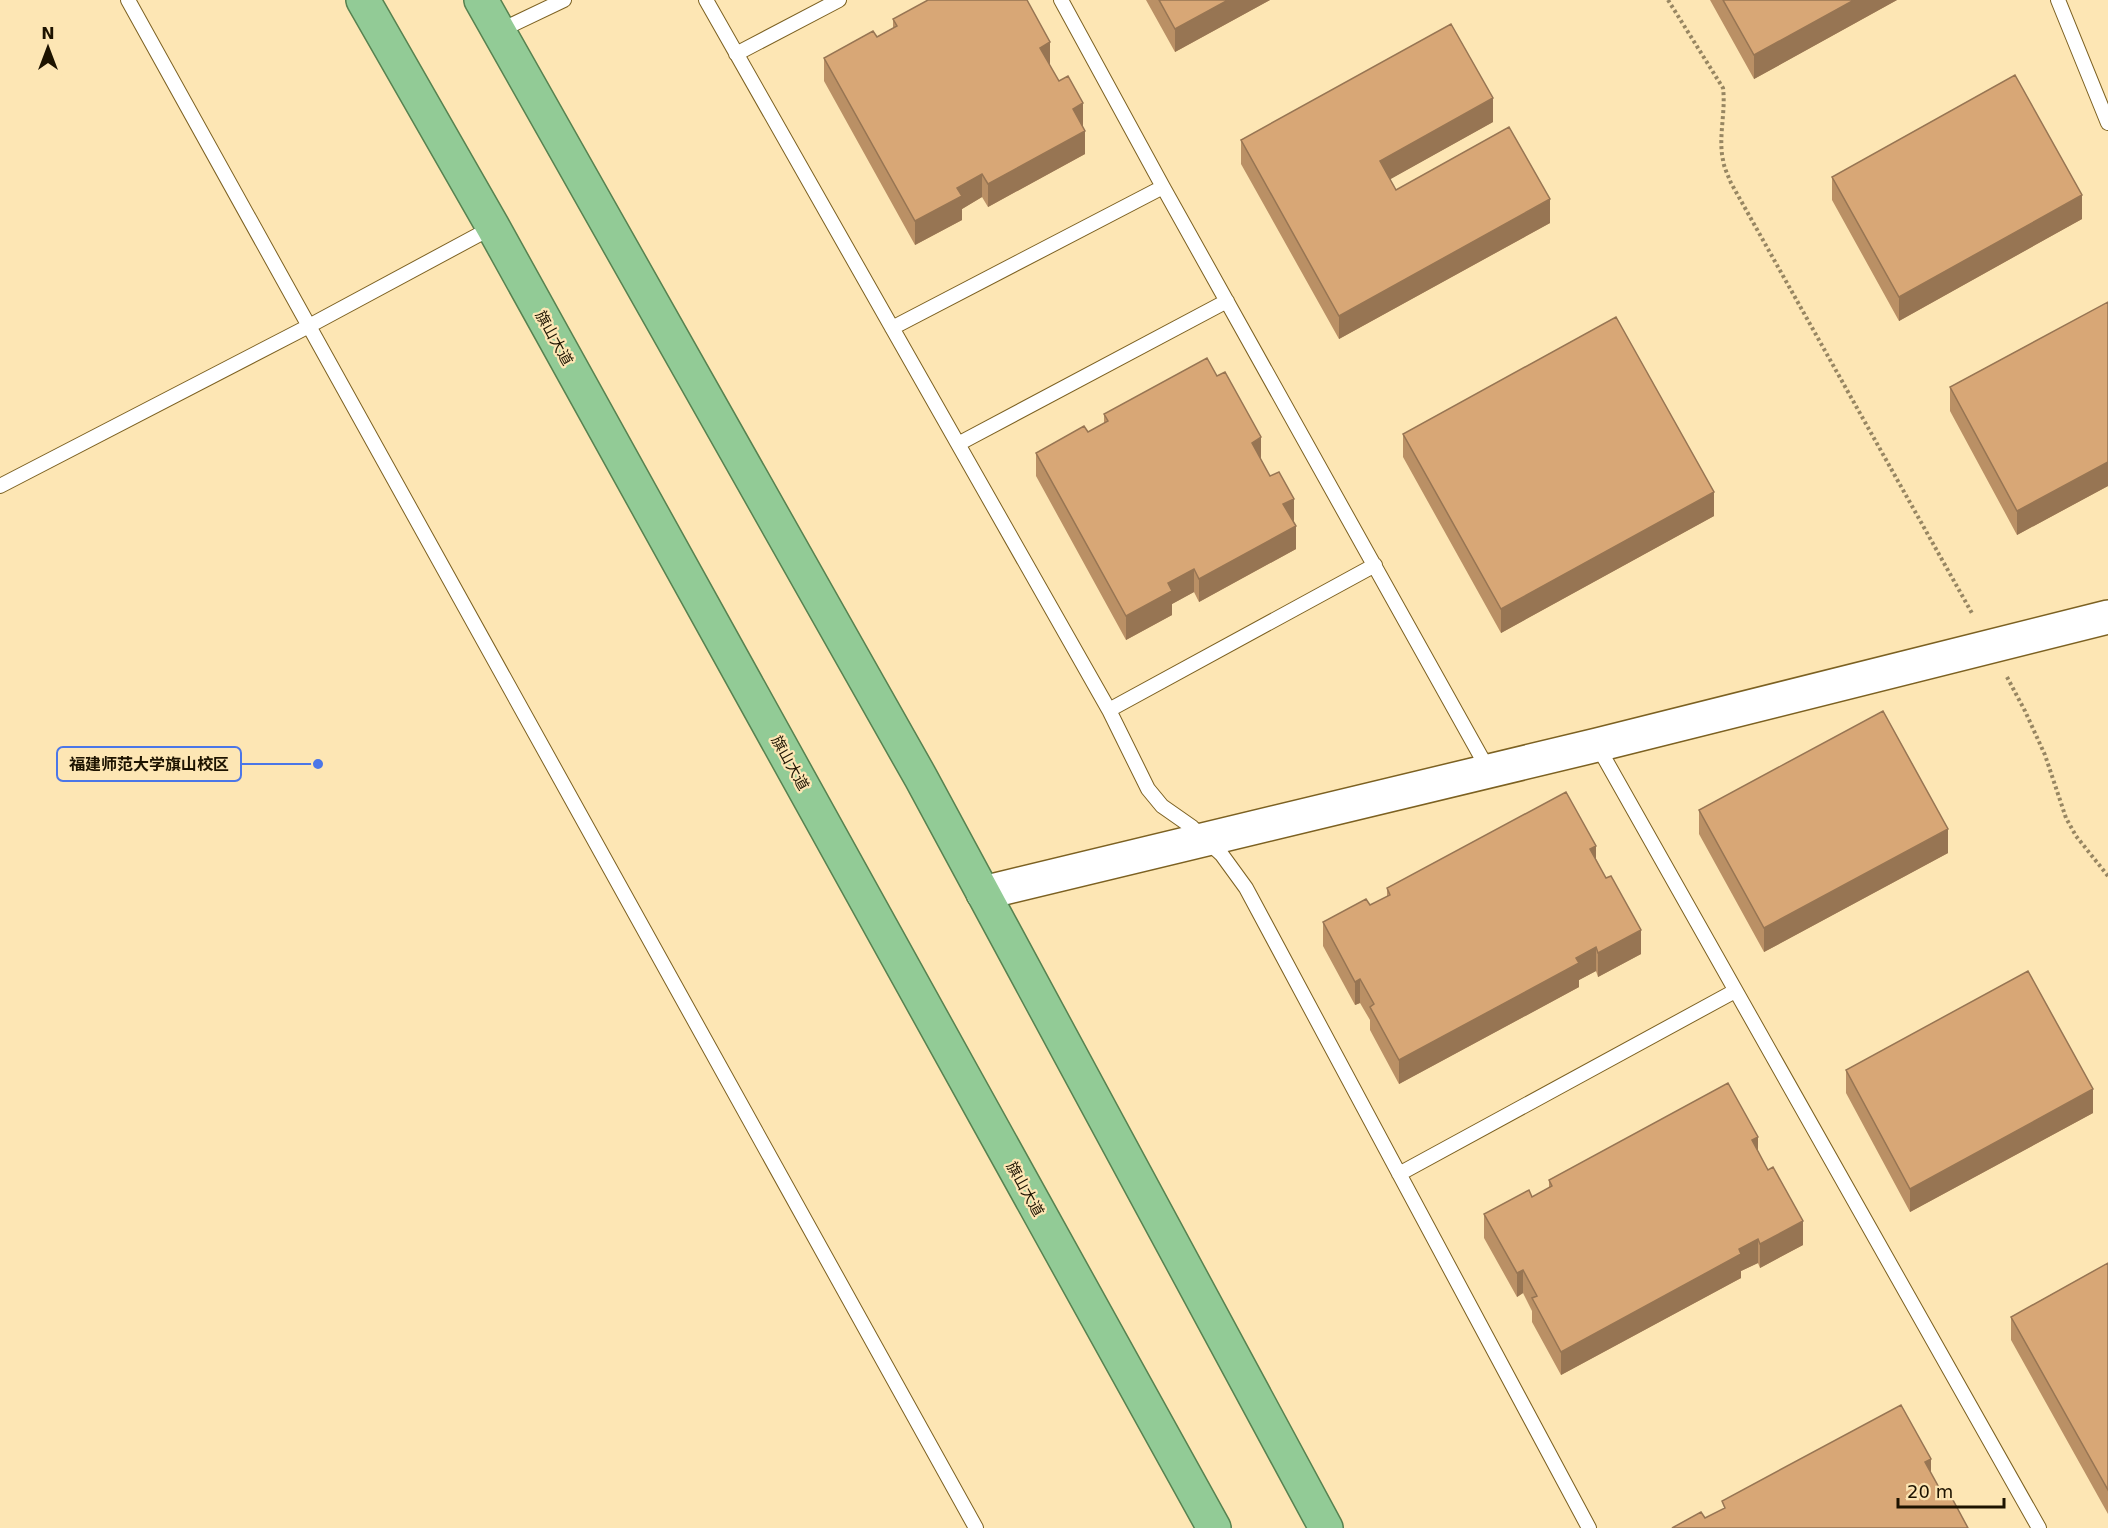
<svg xmlns="http://www.w3.org/2000/svg" width="2108" height="1528" font-family="'DejaVu Sans','Noto Sans SC',sans-serif">
	<style>
		.lines { fill: none; stroke-linecap: round; stroke-linejoin: round }
		.service-casing { stroke: #7c6122; stroke-width: 16 }
		.tertiary-casing { stroke: #7c6122; stroke-width: 36 }
		.trunk-casing { stroke: #578250; stroke-width: 36 }
		.path { stroke: #978662; stroke-width: 4; stroke-dasharray: 3 3; stroke-linecap: butt }
		.service { stroke: #fff; stroke-width: 14 }
		.tertiary { stroke: #fff; stroke-width: 33 }
		.trunk { stroke: #92cb96; stroke-width: 33 }
		.wall { fill: #ba9065 }
		.shaded-wall { fill: #977553 }
		.building { fill: #d8a776; stroke: #977553; stroke-width: 1.5 }
		.labels { text-anchor: middle; stroke-width: 4.5; stroke-linejoin: round; paint-order: stroke }
		.street-label { font-size: 15px; fill: #1d1300; stroke: #fde6b4 }
		.leader { fill: none; stroke: #4b76e8; stroke-width: 2 }
		.callout-dot { fill: #4b76e8; stroke: #fde6b4; stroke-width: 2 }
		.callout { fill: #fde6b4; stroke: #4b76e8; stroke-width: 2 }
		.callout-label { font-size: 16px; text-anchor: middle; font-weight: bold; fill: #1d1300 }
	</style>
	<rect width="100%" height="100%" fill="#fde6b4"/>
	<g class="lines">
		<defs>
			<path id="service" d="M 128,0 L 976,1528
				M 706,0 L 1109,710 L 1148,789 L 1162,806 L 1192,827 L 1222,855 L 1246,888 L 1589,1528
				M 1061,0 L 1163,187 L 1489,771
				M 2058,0 L 2108,123
				M 499,31 L 564,0
				M 736,54 L 839,0
				M 892,328 L 1163,187
				M 958,444 L 1227,301
				M 0,486 L 309,326 L 493,227
				M 1109,710 L 1375,565
				M 1597,745 L 2039,1528
				M 1399,1174 L 1735,991"/>
			<path id="tertiary" d="M 983,893 L 1597,745 L 2108,617"/>
			<path id="trunk" d="M 363,0 L 493,227 L 1214,1528
				M 481,0 L 921,778 L 1326,1528"/>
		</defs>
		<use href="#service" class="service-casing"/>
		<use href="#tertiary" class="tertiary-casing"/>
		<use href="#trunk" class="trunk-casing"/>
		<path class="path" d="M 1668,0 L 1723,88 C 1726,112 1718,137 1723,160 C 1724,168 1728,175 1731,183 L 1973,615
			M 2007,677 L 2025,711 L 2045,755 L 2066,818 L 2076,836 L 2108,876"/>
		<use href="#service" class="service"/>
		<use href="#tertiary" class="tertiary"/>
		<use href="#trunk" class="trunk"/>
	</g>
	<path class="wall" d="M 1146,0 L 1270,0 L 1175,52 Z
		M 1710,0 L 1897,0 L 1754,79 Z
		M 893,19 L 1050,66 L 1083,127 L 1085,154 L 988,207 L 982,197 L 962,209 L 962,220 L 915,245 L 824,81 L 824,58 L 877,37 L 893,28 Z
		M 1493,122 L 1390,179 L 1396,190 L 1550,223 L 1339,339 L 1241,164 L 1241,140 Z
		M 1832,177 L 2082,219 L 1899,321 L 1832,200 Z
		M 2108,302 L 2108,486 L 2017,535 L 1950,411 L 1950,387 Z
		M 1104,414 L 1261,460 L 1294,522 L 1296,549 L 1199,602 L 1194,592 L 1172,604 L 1172,615 L 1126,640 L 1036,476 L 1036,453 L 1088,432 L 1104,423 Z
		M 1403,434 L 1714,516 L 1501,633 L 1403,457 Z
		M 1699,810 L 1948,853 L 1764,952 L 1699,834 Z
		M 1596,859 L 1641,954 L 1598,977 L 1596,971 L 1579,980 L 1579,987 L 1399,1084 L 1370,1030 L 1370,1020 L 1360,1003 L 1355,1005 L 1323,946 L 1323,922 L 1370,905 L 1387,897 L 1387,888 Z
		M 1846,1070 L 2093,1113 L 1910,1212 L 1846,1093 Z
		M 1758,1151 L 1803,1245 L 1760,1268 L 1758,1263 L 1741,1271 L 1741,1278 L 1561,1375 L 1532,1322 L 1532,1311 L 1523,1293 L 1517,1297 L 1484,1238 L 1484,1214 L 1532,1197 L 1549,1188 L 1549,1180 Z
		M 2108,1263 L 2108,1514 L 2011,1340 L 2011,1317 Z"/>
	<path class="shaded-wall" d="M 1228,0 L 1270,0 L 1175,52 L 1175,29 Z
		M 1854,0 L 1897,0 L 1754,79 L 1754,55 Z
		M 1050,42 L 1050,66 L 1040,48 Z
		M 1493,98 L 1493,122 L 1380,185 L 1380,161 Z
		M 1083,103 L 1083,127 L 1073,132 L 1073,109 Z
		M 1085,131 L 1085,154 L 988,207 L 988,184 Z
		M 982,174 L 982,197 L 962,209 L 962,220 L 915,245 L 915,221 L 957,188 Z
		M 2082,195 L 2082,219 L 1899,321 L 1899,297 Z
		M 1550,199 L 1550,223 L 1339,339 L 1339,316 Z
		M 1261,437 L 1261,461 L 1252,443 Z
		M 2108,462 L 2108,486 L 2017,535 L 2017,511 Z
		M 1714,492 L 1714,516 L 1501,633 L 1501,609 Z
		M 1294,499 L 1294,522 L 1283,504 Z
		M 1296,526 L 1296,549 L 1199,602 L 1199,579 Z
		M 1194,569 L 1194,592 L 1172,604 L 1172,615 L 1126,640 L 1126,616 L 1168,583 Z
		M 1948,829 L 1948,853 L 1764,952 L 1764,928 Z
		M 1596,846 L 1596,869 L 1590,849 Z
		M 1641,930 L 1641,954 L 1598,977 L 1598,953 Z
		M 1596,947 L 1596,971 L 1579,980 L 1579,987 L 1399,1084 L 1399,1060 Z
		M 1360,979 L 1360,1003 L 1355,1005 L 1355,982 Z
		M 2093,1089 L 2093,1113 L 1910,1212 L 1910,1189 Z
		M 1758,1137 L 1758,1161 L 1752,1140 Z
		M 1803,1221 L 1803,1245 L 1760,1268 L 1760,1244 Z
		M 1758,1239 L 1758,1263 L 1741,1271 L 1741,1278 L 1561,1375 L 1561,1352 L 1739,1249 Z
		M 1523,1270 L 1523,1293 L 1517,1297 L 1517,1273 Z
		M 1931,1459 L 1931,1482 L 1925,1462 Z"/>
	<path class="building" d="M 928,0 L 1027,0 L 1050,42 L 1040,48 L 1059,81 L 1068,76 L 1083,103 L 1073,109 L 1085,131 L 988,184 L 982,174 L 957,188 L 962,196 L 915,221 L 824,58 L 873,31 L 877,37 L 897,26 L 893,19 Z
		M 1159,0 L 1228,0 L 1175,29 Z
		M 1723,0 L 1854,0 L 1754,55 Z
		M 1451,24 L 1493,98 L 1380,161 L 1396,190 L 1509,127 L 1550,199 L 1339,316 L 1241,140 Z
		M 2015,75 L 2082,195 L 1899,297 L 1832,177 Z
		M 2108,302 L 2108,462 L 2017,511 L 1950,387 Z
		M 1616,317 L 1714,492 L 1501,609 L 1403,434 Z
		M 1207,358 L 1217,376 L 1225,372 L 1261,437 L 1252,443 L 1270,476 L 1279,472 L 1294,499 L 1283,504 L 1296,526 L 1199,579 L 1194,569 L 1168,583 L 1172,591 L 1126,616 L 1036,453 L 1084,426 L 1088,432 L 1108,421 L 1104,414 Z
		M 1883,711 L 1948,829 L 1764,928 L 1699,810 Z
		M 1566,792 L 1596,846 L 1590,849 L 1606,878 L 1611,876 L 1641,930 L 1598,953 L 1596,947 L 1576,958 L 1579,963 L 1399,1060 L 1370,1007 L 1374,1004 L 1360,979 L 1355,982 L 1323,922 L 1366,899 L 1370,905 L 1390,895 L 1387,888 Z
		M 2028,971 L 2093,1089 L 1910,1189 L 1846,1070 Z
		M 1728,1083 L 1758,1137 L 1752,1140 L 1768,1170 L 1773,1167 L 1803,1221 L 1760,1244 L 1758,1239 L 1739,1249 L 1741,1254 L 1561,1352 L 1532,1298 L 1537,1296 L 1523,1270 L 1517,1273 L 1484,1214 L 1529,1190 L 1532,1197 L 1552,1186 L 1549,1180 Z
		M 2108,1263 L 2108,1490 L 2011,1317 Z
		M 1901,1405 L 1931,1459 L 1925,1462 L 1941,1491 L 1947,1489 L 1968,1528 L 1672,1528 L 1701,1512 L 1705,1518 L 1725,1508 L 1722,1501 Z"/>
	<g class="labels">
		<g class="street-label">
			<text transform="translate(554 338) rotate(61)" y="5">旗山大道</text>
			<text transform="translate(790 763) rotate(61)" y="5">旗山大道</text>
			<text transform="translate(1025 1189) rotate(61)" y="5">旗山大道</text>
		</g>
	</g>
	<path class="leader" d="M318 764L241 764"/>
	<circle class="callout-dot" cx="318" cy="764" r="6"/>
	<rect class="callout" x="57" y="747" width="184" height="34" rx="6"/>
	<g class="callout-label">
		<text x="149" y="770">福建师范大学旗山校区</text>
	</g>
	<g transform="translate(48 48)" stroke="#fde6b4" stroke-width="4.5" paint-order="stroke">
	<path d="M0-4.5L10 22L0 15L-10 22Z" fill="#1d1300"/>
	<text y="-9" font-size="16" font-weight="bold" text-anchor="middle" fill="#1d1300">N</text>
	</g>
	<path d="M1898 1498v9h106v-9" fill="none" stroke="#1d1300" stroke-width="3"/>
	<text x="1907" y="1498" font-size="18" fill="#1d1300" stroke="#fde6b4" stroke-width="4.5" paint-order="stroke">20 m</text>
</svg>
